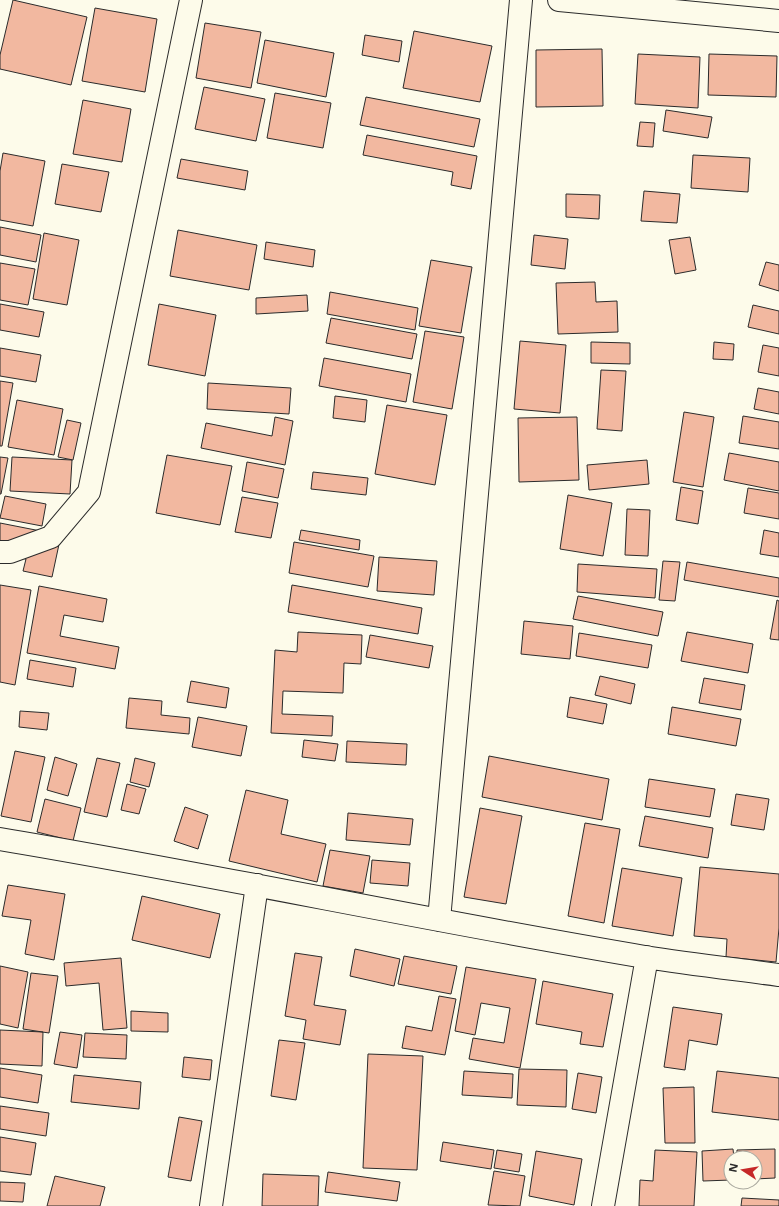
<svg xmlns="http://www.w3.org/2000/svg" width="779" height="1206" font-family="'Noto Sans',sans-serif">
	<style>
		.building { fill: #f2b8a0; stroke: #2b2b2b }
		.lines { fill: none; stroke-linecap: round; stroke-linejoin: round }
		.minor-casing { stroke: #2b2b2b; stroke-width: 24 }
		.tertiary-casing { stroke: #2b2b2b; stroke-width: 24 }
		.minor { stroke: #fdfbea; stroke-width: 22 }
		.tertiary { stroke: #fdfbea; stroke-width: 22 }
	</style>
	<rect width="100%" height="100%" fill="#fdfbea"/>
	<path class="building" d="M 13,0 L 87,17 L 71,85 L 0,69 L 0,55 Z
		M 95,8 L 157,19 L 145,92 L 82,81 Z
		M 205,23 L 261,32 L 251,88 L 196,78 Z
		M 414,31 L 492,46 L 480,102 L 403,88 Z
		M 365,35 L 402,41 L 399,62 L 362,55 Z
		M 265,40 L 334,53 L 326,97 L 257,83 Z
		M 602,49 L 603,106 L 536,107 L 536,50 Z
		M 638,54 L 700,57 L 698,108 L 635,104 Z
		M 709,54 L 777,56 L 776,97 L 708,95 Z
		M 204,87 L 265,99 L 256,141 L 195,129 Z
		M 275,93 L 331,103 L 323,148 L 267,138 Z
		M 366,97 L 480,119 L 474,147 L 360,125 Z
		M 83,100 L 131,109 L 122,162 L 73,154 Z
		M 666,110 L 712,117 L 708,138 L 663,131 Z
		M 640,122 L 655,123 L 653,147 L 637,146 Z
		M 367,135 L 477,156 L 471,189 L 451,185 L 453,172 L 363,155 Z
		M 3,153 L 45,161 L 33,226 L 0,220 L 0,171 Z
		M 693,155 L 750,158 L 748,192 L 691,188 Z
		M 181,159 L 248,171 L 245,190 L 177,178 Z
		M 62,164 L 109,172 L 101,212 L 55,204 Z
		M 644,191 L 680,194 L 677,223 L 641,221 Z
		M 566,194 L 600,195 L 599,219 L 566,217 Z
		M 0,227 L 41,235 L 36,262 L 0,255 Z
		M 178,230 L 257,245 L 249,290 L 170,276 Z
		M 44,233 L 79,240 L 67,305 L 33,299 Z
		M 534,235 L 568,239 L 565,269 L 531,265 Z
		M 690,237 L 696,270 L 675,274 L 669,240 Z
		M 266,242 L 315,250 L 313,267 L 264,259 Z
		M 431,260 L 472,267 L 461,333 L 419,326 Z
		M 766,262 L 779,265 L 779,291 L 759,285 Z
		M 0,263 L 35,269 L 28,305 L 0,300 Z
		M 595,282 L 596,302 L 617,301 L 618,332 L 558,334 L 556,283 Z
		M 330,292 L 418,308 L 415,330 L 327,314 Z
		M 307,295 L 308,311 L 256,314 L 256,298 Z
		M 0,304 L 44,312 L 39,337 L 0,330 Z
		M 159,304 L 216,315 L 205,376 L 148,365 Z
		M 753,305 L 779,311 L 779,334 L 748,327 Z
		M 331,318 L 417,334 L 412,359 L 326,343 Z
		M 425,331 L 464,337 L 452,409 L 413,402 Z
		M 520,341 L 566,345 L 560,413 L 514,409 Z
		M 591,342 L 630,343 L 630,364 L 591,363 Z
		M 714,342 L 734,344 L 733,360 L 713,359 Z
		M 763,345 L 779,348 L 779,376 L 758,372 Z
		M 0,348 L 41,355 L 36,382 L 0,376 Z
		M 324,358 L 411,374 L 406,402 L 319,386 Z
		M 601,370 L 626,371 L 622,431 L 597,429 Z
		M 0,381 L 13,383 L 2,446 L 0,446 Z
		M 208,383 L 291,388 L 289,414 L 207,409 Z
		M 758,388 L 779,392 L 779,414 L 754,409 Z
		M 335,396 L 367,400 L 365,422 L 333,418 Z
		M 17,400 L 63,409 L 54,455 L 8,447 Z
		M 387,405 L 447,415 L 435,485 L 375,474 Z
		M 684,412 L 714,417 L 703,487 L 673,482 Z
		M 743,416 L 779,422 L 779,449 L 739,443 Z
		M 275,417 L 293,421 L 285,465 L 201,448 L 206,423 L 272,436 Z
		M 577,417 L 579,480 L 519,482 L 518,418 Z
		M 67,420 L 81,423 L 73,460 L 58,457 Z
		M 729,453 L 779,462 L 779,491 L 724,480 Z
		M 167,455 L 232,466 L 220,525 L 156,513 Z
		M 0,457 L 8,458 L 1,494 L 0,494 Z
		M 12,457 L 72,460 L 70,494 L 10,491 Z
		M 647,460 L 649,484 L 589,490 L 587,465 Z
		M 247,462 L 284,469 L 278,498 L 242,491 Z
		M 313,472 L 368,478 L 366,495 L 311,489 Z
		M 681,487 L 703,491 L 698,524 L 676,520 Z
		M 748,488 L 779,493 L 779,519 L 744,513 Z
		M 568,495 L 612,503 L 603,556 L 560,549 Z
		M 5,496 L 46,504 L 42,526 L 0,518 Z
		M 242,497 L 278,503 L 271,538 L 235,532 Z
		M 627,509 L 650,510 L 648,556 L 625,555 Z
		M 0,523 L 61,535 L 52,577 L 23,571 L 26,559 L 0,554 Z
		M 301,530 L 360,540 L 359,550 L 299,540 Z
		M 764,530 L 779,533 L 779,557 L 760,554 Z
		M 294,542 L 374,556 L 368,587 L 289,573 Z
		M 379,557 L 437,561 L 434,595 L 377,591 Z
		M 663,561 L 680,562 L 675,601 L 659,600 Z
		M 687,562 L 779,578 L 779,597 L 684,580 Z
		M 578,564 L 657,569 L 655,598 L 577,592 Z
		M 0,585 L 31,590 L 15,685 L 0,682 Z
		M 292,585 L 422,608 L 418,634 L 288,612 Z
		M 39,586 L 107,599 L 103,622 L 64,615 L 60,636 L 119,647 L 115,669 L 27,653 Z
		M 578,596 L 663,612 L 658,636 L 573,619 Z
		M 777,600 L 779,601 L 779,640 L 770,639 Z
		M 524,621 L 573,626 L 570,659 L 521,654 Z
		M 298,632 L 362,635 L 361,664 L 344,663 L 343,693 L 283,691 L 282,714 L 333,716 L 332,736 L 271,733 L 275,650 L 297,652 Z
		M 687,632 L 753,644 L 748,673 L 681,661 Z
		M 579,633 L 652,645 L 648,668 L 576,656 Z
		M 370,635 L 433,646 L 429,668 L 366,657 Z
		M 30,660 L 76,668 L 73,687 L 27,679 Z
		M 600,676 L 635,684 L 631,704 L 595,695 Z
		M 704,678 L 745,685 L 741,710 L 699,703 Z
		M 191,681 L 229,688 L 226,708 L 187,702 Z
		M 570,697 L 607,704 L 603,724 L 567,717 Z
		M 129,698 L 162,701 L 161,715 L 190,718 L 189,734 L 126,728 Z
		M 672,707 L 741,719 L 736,746 L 668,734 Z
		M 20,711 L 49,713 L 47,730 L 19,727 Z
		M 198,717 L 247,726 L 241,756 L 192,747 Z
		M 304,740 L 338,744 L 335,761 L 302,757 Z
		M 347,741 L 407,744 L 406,765 L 346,762 Z
		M 15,751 L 45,757 L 31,822 L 1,816 Z
		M 489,756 L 609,779 L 602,820 L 482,797 Z
		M 55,757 L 77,764 L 68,796 L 47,790 Z
		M 97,758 L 120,763 L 107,817 L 84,812 Z
		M 135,758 L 155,763 L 149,787 L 130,782 Z
		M 649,779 L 715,789 L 710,817 L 645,807 Z
		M 127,784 L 146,789 L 139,814 L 121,810 Z
		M 246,790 L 288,800 L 281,834 L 326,844 L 317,882 L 229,861 Z
		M 736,794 L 769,799 L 764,830 L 731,825 Z
		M 45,799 L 81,808 L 73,841 L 37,832 Z
		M 185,807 L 208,815 L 198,849 L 174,841 Z
		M 480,808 L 522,816 L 506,904 L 464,897 Z
		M 348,813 L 413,819 L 410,845 L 346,840 Z
		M 645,816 L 713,828 L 708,858 L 639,846 Z
		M 585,823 L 620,829 L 604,923 L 568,916 Z
		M 330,850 L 370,856 L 363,893 L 323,886 Z
		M 372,860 L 410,863 L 408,886 L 370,883 Z
		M 700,867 L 779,874 L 779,928 L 776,962 L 726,957 L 727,939 L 694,936 Z
		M 622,868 L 682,878 L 673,936 L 612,926 Z
		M 8,885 L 65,894 L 54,960 L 25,954 L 31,920 L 2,916 Z
		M 142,896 L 220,914 L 210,958 L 132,940 Z
		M 355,949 L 400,959 L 394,986 L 350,976 Z
		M 295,953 L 322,957 L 314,1005 L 346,1010 L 340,1045 L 303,1039 L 306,1020 L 285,1016 Z
		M 404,956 L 457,966 L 451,994 L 398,984 Z
		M 121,958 L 127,1028 L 103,1030 L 99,983 L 66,986 L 64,963 Z
		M 0,966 L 28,972 L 18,1028 L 0,1024 Z
		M 466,967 L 536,979 L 520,1068 L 469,1059 L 473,1038 L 504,1043 L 510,1008 L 481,1003 L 475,1035 L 455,1031 Z
		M 31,973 L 58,976 L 49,1033 L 23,1029 Z
		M 543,981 L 613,994 L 603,1047 L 580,1044 L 582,1032 L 536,1024 Z
		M 439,996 L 456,999 L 445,1055 L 402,1048 L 406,1026 L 432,1031 Z
		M 673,1007 L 722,1014 L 717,1045 L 689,1040 L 685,1070 L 664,1067 Z
		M 131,1011 L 168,1013 L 168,1032 L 131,1031 Z
		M 0,1030 L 43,1032 L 42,1066 L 0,1064 Z
		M 60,1032 L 82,1035 L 77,1068 L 54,1064 Z
		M 85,1033 L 127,1035 L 126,1059 L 83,1057 Z
		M 279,1040 L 305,1043 L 296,1100 L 271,1096 Z
		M 368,1054 L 423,1056 L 417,1170 L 363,1168 Z
		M 184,1057 L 212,1060 L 210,1080 L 182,1077 Z
		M 0,1068 L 42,1075 L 38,1103 L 0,1097 Z
		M 519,1069 L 567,1070 L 566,1107 L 517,1105 Z
		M 464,1071 L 513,1074 L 512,1098 L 462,1095 Z
		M 717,1071 L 779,1078 L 779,1120 L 712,1112 Z
		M 578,1073 L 602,1077 L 596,1113 L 572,1109 Z
		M 74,1075 L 141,1082 L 139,1109 L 71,1102 Z
		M 694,1087 L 695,1143 L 665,1143 L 663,1088 Z
		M 0,1106 L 49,1113 L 46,1136 L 0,1129 Z
		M 179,1117 L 202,1121 L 191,1181 L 168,1177 Z
		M 0,1137 L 36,1143 L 31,1175 L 0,1171 Z
		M 443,1142 L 494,1150 L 491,1169 L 440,1161 Z
		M 733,1149 L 734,1158 L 731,1158 L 731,1180 L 703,1181 L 702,1151 Z
		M 775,1149 L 775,1178 L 755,1179 L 755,1158 L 737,1158 L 737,1150 Z
		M 497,1150 L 522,1154 L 519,1172 L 494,1168 Z
		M 655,1150 L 697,1152 L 694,1206 L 639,1206 L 640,1180 L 653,1181 Z
		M 536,1151 L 582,1159 L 574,1205 L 529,1196 Z
		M 494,1171 L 525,1176 L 520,1206 L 488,1205 Z
		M 328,1172 L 400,1182 L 397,1201 L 325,1192 Z
		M 263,1174 L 319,1176 L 318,1206 L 262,1206 Z
		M 55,1176 L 105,1187 L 100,1206 L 47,1206 Z
		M 0,1182 L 25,1183 L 23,1202 L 0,1201 Z
		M 742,1198 L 779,1200 L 779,1206 L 741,1206 Z"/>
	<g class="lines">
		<defs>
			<path id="minor" d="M 0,552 L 10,552 L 51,537 L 89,492 L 191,0
				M 0,839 C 216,875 430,921 645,957 C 689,964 734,969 779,975
				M 439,920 L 521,0
				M 211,1206 L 257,885
				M 603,1206 L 647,957"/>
			<path id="tertiary" d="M 559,0 L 779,21"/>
		</defs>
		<use href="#minor" class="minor-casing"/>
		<use href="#tertiary" class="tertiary-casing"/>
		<use href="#minor" class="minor"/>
		<use href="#tertiary" class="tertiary"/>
	</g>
	<g transform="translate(743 1170) rotate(282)"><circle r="19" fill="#fdfbea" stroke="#a9a89e"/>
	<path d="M0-3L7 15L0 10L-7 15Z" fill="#c62828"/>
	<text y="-6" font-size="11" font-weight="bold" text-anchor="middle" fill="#2b2b2b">N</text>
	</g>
</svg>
